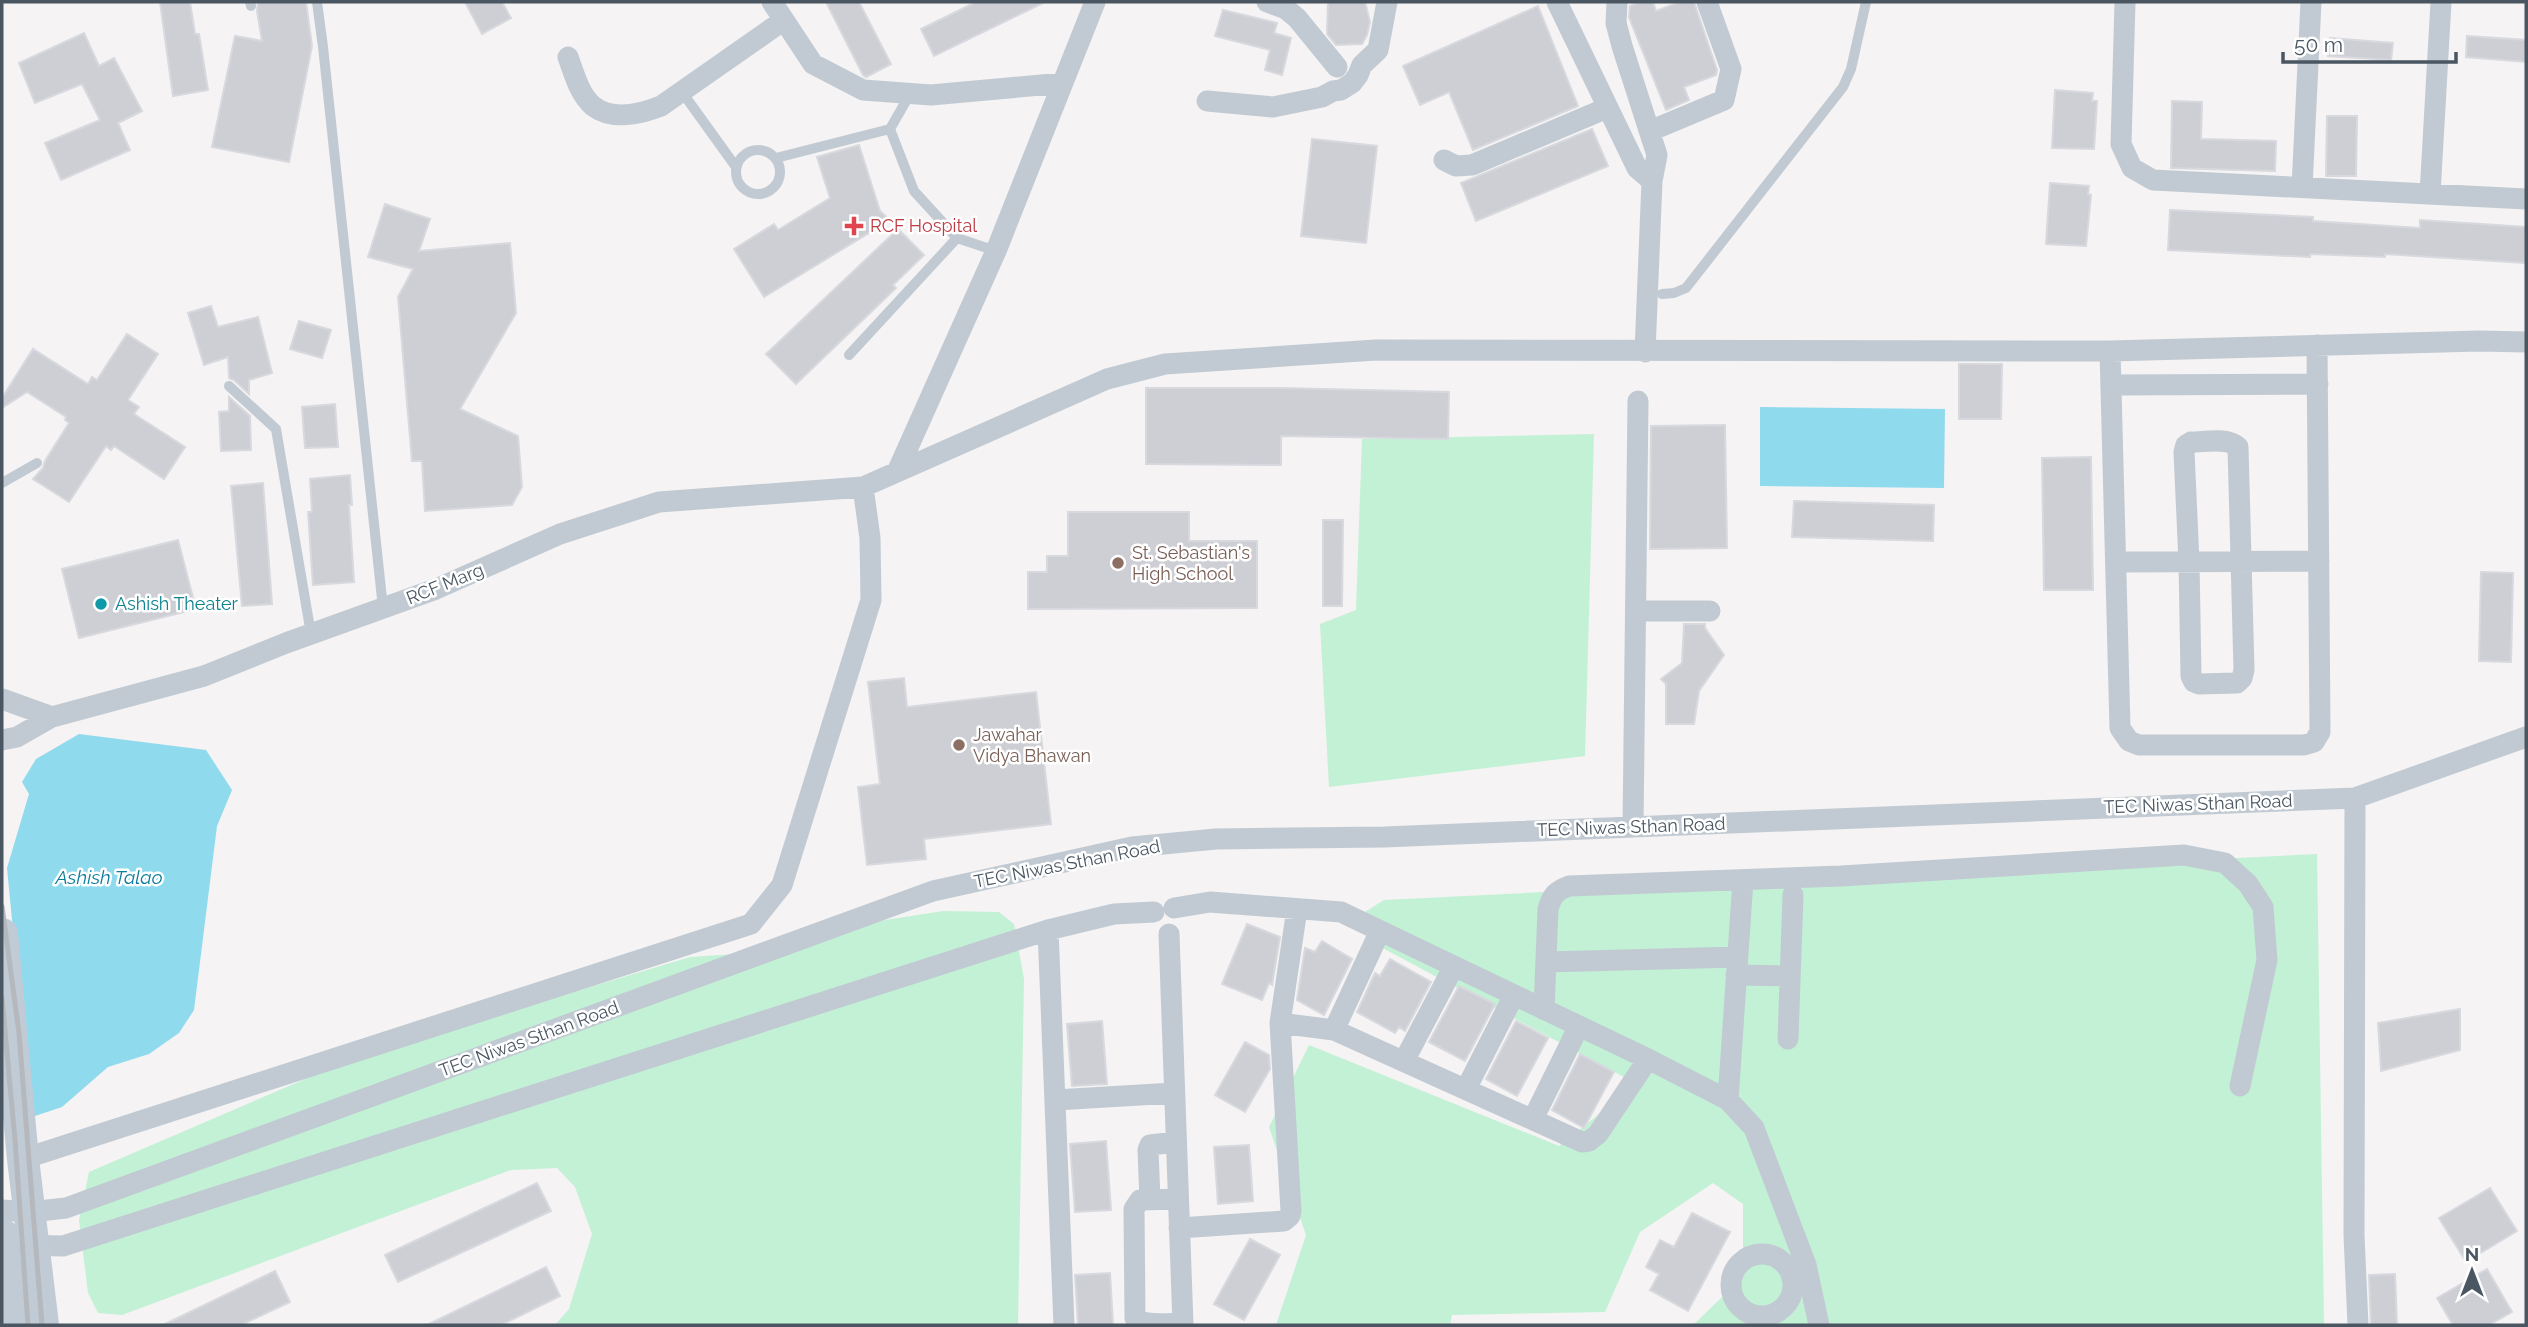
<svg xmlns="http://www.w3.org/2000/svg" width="2528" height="1327" font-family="Raleway,sans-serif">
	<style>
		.green { fill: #c3f1d5 }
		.water { fill: #90daee }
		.building { fill: #cdcfd5; stroke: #d7d9de; stroke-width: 2 }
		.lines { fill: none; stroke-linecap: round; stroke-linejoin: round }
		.service { stroke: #c1cad2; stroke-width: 10 }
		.minor { stroke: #c1cad2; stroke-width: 21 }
		.secondary { stroke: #c1cbd6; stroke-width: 32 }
		.rail { stroke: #b5b8bd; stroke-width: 5 }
		.health-dot { fill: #e0444e; stroke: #fff; stroke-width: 2.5 }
		.education-dot { fill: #8d6e63; stroke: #fff; stroke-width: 2.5 }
		.culture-dot { fill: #0f9aa8; stroke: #fff; stroke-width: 2.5 }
		.labels { text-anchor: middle; stroke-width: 5; stroke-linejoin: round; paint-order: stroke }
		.health-label { font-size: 18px; fill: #be3a42; stroke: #fff; text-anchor: start }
		.education-label { font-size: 18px; fill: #785e54; stroke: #fff; text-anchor: start }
		.street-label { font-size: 18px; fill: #4a5661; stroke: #fff }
		.culture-label { font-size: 18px; fill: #0d838f; stroke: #fff; text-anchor: start }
		.water-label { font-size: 19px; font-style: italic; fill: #0c7c9b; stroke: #fff }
	</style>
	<rect width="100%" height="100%" fill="#f5f3f3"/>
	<path class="green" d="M 1594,434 L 1585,756 L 1329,787 L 1320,624 L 1356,610 L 1362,439 Z
		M 2317,854 L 2324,1325 L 1693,1325 L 1743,1277 L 1743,1204 L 1713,1183 L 1640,1232 L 1605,1312 L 1452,1315 L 1450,1325 L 1276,1325 L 1306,1235 L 1269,1127 L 1309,1045 L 1559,1146 L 1637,1084 L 1377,945 L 1357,917 L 1384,900 Z
		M 943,911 L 999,912 L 1014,924 L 1024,979 L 1018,1325 L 555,1325 L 569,1309 L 592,1234 L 575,1187 L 557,1168 L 511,1170 L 122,1315 L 98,1313 L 88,1293 L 79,1220 L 89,1172 L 354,1058 L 690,957 L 764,952 L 834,928 Z"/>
	<path class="water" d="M 1760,407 L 1945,409 L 1944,488 L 1760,486 Z
		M 79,734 L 206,750 L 232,790 L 217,826 L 194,1010 L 179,1033 L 149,1054 L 108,1067 L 62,1107 L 23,1120 L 13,930 L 7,868 L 29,794 L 22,782 L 36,759 Z"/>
	<path class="building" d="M 160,2 L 190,2 L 195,34 L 199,34 L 208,90 L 173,96 Z
		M 258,2 L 306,2 L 312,46 L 289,162 L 212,147 L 235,36 L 262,41 L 257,11 Z
		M 465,2 L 502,2 L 511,18 L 482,34 Z
		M 826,2 L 859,2 L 891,64 L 866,77 L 863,75 Z
		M 976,2 L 1045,2 L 934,56 L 921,29 Z
		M 1328,2 L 1365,2 L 1370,22 L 1367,35 L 1362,44 L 1336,45 L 1327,34 Z
		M 1640,2 L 1653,2 L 1656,11 L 1680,2 L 1694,2 L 1717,70 L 1716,75 L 1684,87 L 1689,100 L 1666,110 L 1629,17 L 1630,6 Z
		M 1538,6 L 1578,106 L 1473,150 L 1449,92 L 1420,105 L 1403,66 Z
		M 1223,10 L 1277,23 L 1274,33 L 1291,38 L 1282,75 L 1265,70 L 1270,50 L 1215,36 Z
		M 84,33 L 99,66 L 114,58 L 142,111 L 118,123 L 130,150 L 61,180 L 45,143 L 100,120 L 82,84 L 35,103 L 19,63 Z
		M 2467,36 L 2526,40 L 2526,62 L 2466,57 Z
		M 2330,38 L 2393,43 L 2391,60 L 2328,56 Z
		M 2055,90 L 2093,93 L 2092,101 L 2097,101 L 2094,149 L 2052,148 Z
		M 2172,101 L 2202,102 L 2201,139 L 2276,141 L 2275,171 L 2171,168 Z
		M 2327,116 L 2357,116 L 2356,176 L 2326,176 Z
		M 1592,129 L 1608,166 L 1476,221 L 1461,183 Z
		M 1312,139 L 1377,146 L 1366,243 L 1301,236 Z
		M 859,145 L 880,211 L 890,220 L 764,297 L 734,249 L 774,224 L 778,230 L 830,198 L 817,157 Z
		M 2050,183 L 2089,186 L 2088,194 L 2091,195 L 2086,246 L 2046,244 Z
		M 385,204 L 430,219 L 419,251 L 510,243 L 516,313 L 460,409 L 518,436 L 522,487 L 512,505 L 425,511 L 422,461 L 412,461 L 398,297 L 413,269 L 368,257 Z
		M 2170,210 L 2313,217 L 2313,221 L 2420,228 L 2420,220 L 2526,227 L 2526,251 L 2525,263 L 2385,254 L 2385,257 L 2310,254 L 2310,257 L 2168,250 Z
		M 898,229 L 924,255 L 893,285 L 896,288 L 796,384 L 766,354 Z
		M 211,306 L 218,327 L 258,317 L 272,373 L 249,380 L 249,394 L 234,380 L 229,378 L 228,357 L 204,365 L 188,313 Z
		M 299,321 L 331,330 L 322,358 L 290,349 Z
		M 127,334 L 158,354 L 128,400 L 139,407 L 134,414 L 185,447 L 164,479 L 114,446 L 111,450 L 106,446 L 69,502 L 33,479 L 43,468 L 45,461 L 69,423 L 65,420 L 66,417 L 27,392 L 2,408 L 2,398 L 33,349 L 88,384 L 92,377 L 97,380 Z
		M 1959,364 L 2002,364 L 2001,419 L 1959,419 Z
		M 1146,388 L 1281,388 L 1449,392 L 1448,439 L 1281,436 L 1281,465 L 1146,464 Z
		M 229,397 L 250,416 L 251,450 L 221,451 L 219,412 L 229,411 Z
		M 335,404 L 338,447 L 305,448 L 302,407 Z
		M 1725,425 L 1727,548 L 1650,549 L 1651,426 Z
		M 2091,457 L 2093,590 L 2044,590 L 2042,458 Z
		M 350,475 L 352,505 L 349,505 L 354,582 L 313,585 L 308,512 L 312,512 L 310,479 Z
		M 263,483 L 272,604 L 242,606 L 231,486 Z
		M 1794,501 L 1934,505 L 1933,541 L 1792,537 Z
		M 1068,512 L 1189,512 L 1189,541 L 1257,541 L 1257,608 L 1028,609 L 1028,572 L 1047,572 L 1047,556 L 1068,556 Z
		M 1323,520 L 1343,520 L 1342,606 L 1323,606 Z
		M 178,540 L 196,609 L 79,638 L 62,569 Z
		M 2481,572 L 2513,573 L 2511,662 L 2479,661 Z
		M 1684,624 L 1705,624 L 1705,628 L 1724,655 L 1699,691 L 1694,724 L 1666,724 L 1666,684 L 1661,679 L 1682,663 Z
		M 904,678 L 907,707 L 1036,692 L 1051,824 L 924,839 L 926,859 L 867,865 L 858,787 L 880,784 L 868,682 Z
		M 1247,924 L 1280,937 L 1272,985 L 1269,983 L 1262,1000 L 1222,984 Z
		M 1322,941 L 1352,959 L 1324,1015 L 1297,1000 L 1305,948 L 1315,952 Z
		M 1390,959 L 1431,982 L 1405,1031 L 1399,1027 L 1395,1033 L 1357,1012 L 1375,973 L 1380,976 Z
		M 1459,986 L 1495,1004 L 1465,1061 L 1429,1042 Z
		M 2460,1009 L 2460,1050 L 2381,1071 L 2378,1023 Z
		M 1102,1021 L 1107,1084 L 1072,1086 L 1067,1024 Z
		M 1516,1021 L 1548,1038 L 1517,1096 L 1486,1079 Z
		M 1245,1042 L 1269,1055 L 1270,1069 L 1245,1112 L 1215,1095 Z
		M 1580,1054 L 1614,1072 L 1584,1128 L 1552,1110 Z
		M 1106,1141 L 1111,1210 L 1075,1212 L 1070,1144 Z
		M 1249,1145 L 1253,1201 L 1218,1204 L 1214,1147 Z
		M 537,1183 L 551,1211 L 398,1282 L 385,1255 Z
		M 2490,1188 L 2517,1231 L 2466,1262 L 2439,1218 Z
		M 1692,1213 L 1730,1232 L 1688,1311 L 1650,1290 L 1659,1274 L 1646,1267 L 1660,1240 L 1674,1247 Z
		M 1250,1239 L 1280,1255 L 1244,1320 L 1214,1304 Z
		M 546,1267 L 560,1296 L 501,1325 L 427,1325 Z
		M 2487,1269 L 2512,1312 L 2489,1325 L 2453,1325 L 2437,1298 Z
		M 275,1271 L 290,1302 L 241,1325 L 163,1325 Z
		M 1110,1273 L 1113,1325 L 1078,1325 L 1075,1275 Z
		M 2395,1274 L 2397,1325 L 2371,1325 L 2369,1275 Z"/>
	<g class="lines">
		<path class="service" d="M 250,2 L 251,6
			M 317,2 L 323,47 L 383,608
			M 682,92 L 736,167
			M736 172a22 22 0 1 1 44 0a22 22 0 1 1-44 0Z
			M 776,158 L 890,129 L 910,94
			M 957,238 L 996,251
			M 1662,294 L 1674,293 L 1686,288 L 1843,87 L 1851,69 L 1866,2
			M 849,355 L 957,238 L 914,191 L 890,129
			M 229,386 L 276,429 L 311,634
			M 2,483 L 37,463"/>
		<path class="minor" d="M 772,2 L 813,64 L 863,90 L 931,95 L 1063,83
			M 1267,2 L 1286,9 L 1297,18 L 1337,67
			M 1557,2 L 1637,168 L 1652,181
			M 1617,2 L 1616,23 L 1622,46 L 1657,155 L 1652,181 L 1645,352
			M 2125,2 L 2121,144 L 2132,168 L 2153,180 L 2526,199
			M 568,57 C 574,73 579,94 593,106 C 612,121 641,114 661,106 L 784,20
			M 1207,101 L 1273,107 L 1322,97 L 1333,91 L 1341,90 L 1352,83 L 1358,75 L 1362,65 L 1378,50 L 1387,2
			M 1650,131 L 1724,100 L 1731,69 L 1707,2
			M 1444,160 L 1456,166 L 1472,165 L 1607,108
			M 2302,187 L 2311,2
			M 2430,194 L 2441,2
			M 2110,351 L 2120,728 L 2129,741 L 2139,745 L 2304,745 L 2314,742 L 2320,732 L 2317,345
			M 2111,385 L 2318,384
			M 2191,442 C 2205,442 2228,437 2238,447 L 2244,670 L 2242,678 L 2237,683 L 2199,684 L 2194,682 L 2191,676 L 2189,562 L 2184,452 L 2186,445 Z
			M 897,472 L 996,251 L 1095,2
			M 2116,562 L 2319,561
			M 1636,611 L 1710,611
			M 2,699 L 52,717
			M 2,740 L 17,737 L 52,717 L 204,676 L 286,643 L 436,589 L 560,534 L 659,502 L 863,487 L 1107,379 L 1165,364 L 1376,350 L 2110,351 L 2479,341 L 2526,342
			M 1633,827 L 1638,401
			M 1174,908 L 1210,902 L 1341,912 L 1648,1059 L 1728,1100 L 1754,1128 L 1806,1265 L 1819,1325
			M 1048,930 L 1064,1325
			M 1169,934 L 1183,1325
			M 1546,962 L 1738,957
			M 1736,975 L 1790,976
			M 1544,1010 L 1548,909 C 1552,895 1556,891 1569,886 L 1841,876 L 2184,855 L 2225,863 L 2248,884 L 2263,907 L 2267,960 L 2240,1086
			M 1280,1023 L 1297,909
			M 1334,1030 L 1380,931
			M 1788,1039 L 1793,895
			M 1404,1061 L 1454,966
			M 1466,1089 L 1514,995
			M 1055,1100 L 1174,1093
			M 1728,1100 L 1743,880
			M 1533,1119 L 1579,1026
			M 23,1159 L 751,924 L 782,885 L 871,600 L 870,538 L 863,487
			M 1178,1199 L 1140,1200 L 1134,1209 L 1135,1318 C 1145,1327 1169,1323 1183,1323
			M 1150,1200 L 1148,1150 L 1150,1145 L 1176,1142
			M 2,1210 L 30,1212 L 66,1208 L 933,891 L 1132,847 L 1216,839 L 1384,837 L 2355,798
			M 1179,1228 L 1284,1221 L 1290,1216 L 1291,1211 L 1280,1023 L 1334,1030 L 1582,1142 L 1589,1141 L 1598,1134 L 1648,1059
			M 20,1245 L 63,1246 L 1048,930 L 1114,914 L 1154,912
			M1731 1285a31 31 0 1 1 62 0a31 31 0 1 1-62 0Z
			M 2358,1325 L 2354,1235 L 2355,798 L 2526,737"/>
		<path class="secondary" d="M 2,934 L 23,1159 L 43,1325
			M 2,1234 L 13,1325"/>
		<path class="rail" d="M 2,906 L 19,1033 L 42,1325
			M 2,998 L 15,1140 L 28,1325"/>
	</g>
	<path class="health-dot" d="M850.5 215.5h7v7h7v7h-7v7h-7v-7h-7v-7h7z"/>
	<g class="education-dot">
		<circle cx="1118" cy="563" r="7"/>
		<circle cx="959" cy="745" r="7"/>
	</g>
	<circle class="culture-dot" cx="101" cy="604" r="7"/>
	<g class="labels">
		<g class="health-label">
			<text x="870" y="232">RCF Hospital</text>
		</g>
		<g class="education-label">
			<text x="1132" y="559">St. Sebastian's<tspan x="1132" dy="21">High School</tspan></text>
			<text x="973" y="741">Jawahar<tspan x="973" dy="21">Vidya Bhawan</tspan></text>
		</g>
		<g class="street-label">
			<text transform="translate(445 584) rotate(-22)" y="6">RCF Marg</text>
			<text transform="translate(2198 804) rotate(-2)" y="6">TEC Niwas Sthan Road</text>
			<text transform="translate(1631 827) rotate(-2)" y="6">TEC Niwas Sthan Road</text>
			<text transform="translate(1067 864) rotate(-11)" y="6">TEC Niwas Sthan Road</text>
			<text transform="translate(529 1039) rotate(-20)" y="6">TEC Niwas Sthan Road</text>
		</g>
		<g class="culture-label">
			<text x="115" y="610">Ashish Theater</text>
		</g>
		<g class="water-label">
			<text x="109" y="884">Ashish Talao</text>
		</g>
	</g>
	<rect width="2528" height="1327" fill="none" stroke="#4a5661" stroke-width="7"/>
	<g transform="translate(2472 1271)" stroke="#ffffff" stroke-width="5" paint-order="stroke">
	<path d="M0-5L12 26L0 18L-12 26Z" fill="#4a5661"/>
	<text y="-10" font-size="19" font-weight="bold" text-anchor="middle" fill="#4a5661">N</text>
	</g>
	<path d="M2283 52v10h173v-10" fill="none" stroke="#4a5661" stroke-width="3.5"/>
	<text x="2294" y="52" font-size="21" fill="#4a5661" stroke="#ffffff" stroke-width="5" paint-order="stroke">50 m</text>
</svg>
